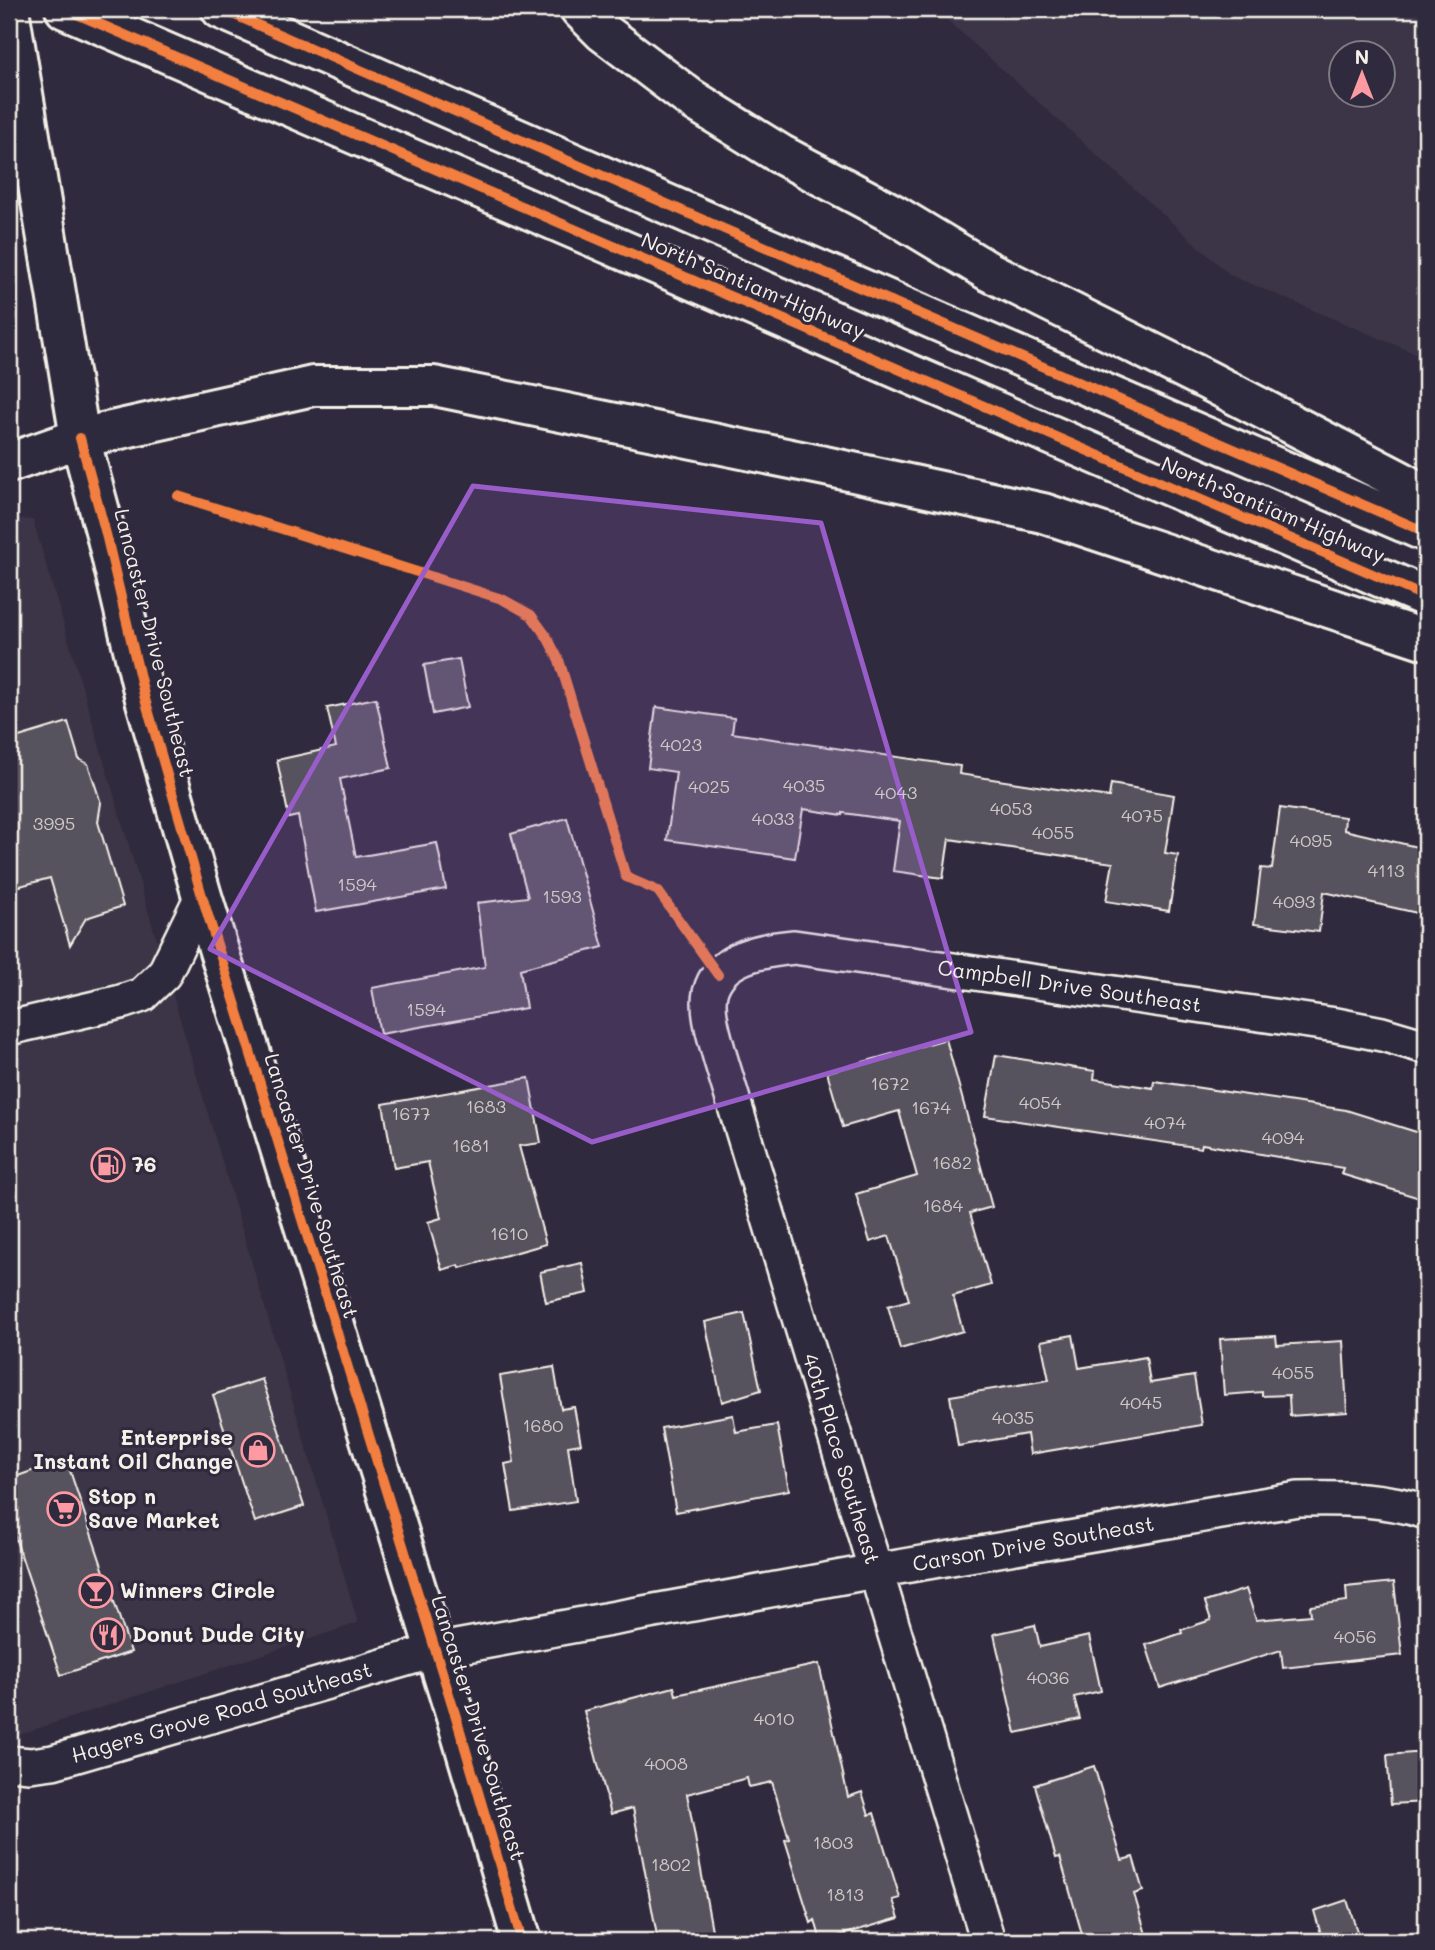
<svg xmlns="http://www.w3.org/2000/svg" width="1435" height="1950" font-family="Mali,sans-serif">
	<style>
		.built { fill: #3b3647; fill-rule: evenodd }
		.building { fill: #56525f; stroke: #f4f1e8; stroke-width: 2 }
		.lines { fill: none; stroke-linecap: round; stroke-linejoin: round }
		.minor-casing { stroke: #f4f1e8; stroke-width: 38 }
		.secondary-casing { stroke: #f4f1e8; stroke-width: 44 }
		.primary-casing { stroke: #f4f1e8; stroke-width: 44 }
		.motorway-casing { stroke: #f4f1e8; stroke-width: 44 }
		.minor { stroke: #2f2a3d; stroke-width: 33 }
		.secondary { stroke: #2f2a3d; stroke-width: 38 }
		.primary { stroke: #2f2a3d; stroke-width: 38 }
		.motorway { stroke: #2f2a3d; stroke-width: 38 }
		.cycleway-casing { stroke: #2f2a3d; stroke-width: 15 }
		.cycleway { stroke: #f27e40; stroke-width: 10 }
		.marked { fill: #995dc9; fill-opacity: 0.2; stroke: #995dc9; stroke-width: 5; stroke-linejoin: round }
		.labels { text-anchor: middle; stroke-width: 6; stroke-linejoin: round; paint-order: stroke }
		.number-label { font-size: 18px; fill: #ccc9c6 }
		.street-label { font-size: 21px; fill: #f4f1e8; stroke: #2f2a3d }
		.poi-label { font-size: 21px; font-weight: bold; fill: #f4f1e8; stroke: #2f2a3d; text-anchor: start }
	</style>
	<rect width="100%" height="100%" fill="#2f2a3d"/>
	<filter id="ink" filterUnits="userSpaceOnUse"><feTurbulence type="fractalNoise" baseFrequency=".0143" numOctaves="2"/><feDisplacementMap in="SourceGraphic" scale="14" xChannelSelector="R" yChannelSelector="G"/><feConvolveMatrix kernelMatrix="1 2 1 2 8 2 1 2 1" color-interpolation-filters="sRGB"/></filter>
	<g filter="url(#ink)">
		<path class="built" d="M 935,9 L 1426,9 L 1426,358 L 1230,275 ZM 1340,52 L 1382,52 L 1382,94 L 1340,94 Z
			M 9,518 L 33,520 L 358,1623 L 9,1738 Z"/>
		<path class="building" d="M 459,659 L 468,707 L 433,714 L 424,665 Z
			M 376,698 L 391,768 L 340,779 L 356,857 L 437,843 L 446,889 L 316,912 L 298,816 L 289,818 L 277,760 L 336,747 L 327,708 Z
			M 656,707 L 734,718 L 732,733 L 960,766 L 959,774 L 1109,797 L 1111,784 L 1174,795 L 1165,853 L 1178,855 L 1169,911 L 1106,901 L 1113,863 L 949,839 L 943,878 L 893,871 L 900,821 L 843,813 L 843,815 L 803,809 L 795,858 L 667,840 L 676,772 L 648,768 Z
			M 68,722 L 79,759 L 88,764 L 101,803 L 98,822 L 123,906 L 86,918 L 70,945 L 50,878 L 9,889 L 9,740 Z
			M 1280,808 L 1345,817 L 1344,830 L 1426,849 L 1426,915 L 1324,892 L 1319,932 L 1254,924 L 1261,868 L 1272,869 Z
			M 567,818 L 603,947 L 520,969 L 526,1008 L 380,1034 L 372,988 L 485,967 L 477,903 L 528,897 L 511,834 Z
			M 946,1039 L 992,1207 L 970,1213 L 991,1285 L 953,1296 L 963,1331 L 900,1349 L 888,1306 L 909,1300 L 889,1236 L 870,1242 L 856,1194 L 917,1176 L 899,1111 L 843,1127 L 827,1072 Z
			M 996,1055 L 1095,1071 L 1094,1079 L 1153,1088 L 1154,1081 L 1346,1110 L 1426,1135 L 1426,1200 L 1341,1174 L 1343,1168 L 1202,1144 L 1201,1148 L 985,1116 Z
			M 529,1078 L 541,1143 L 519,1146 L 546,1244 L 460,1268 L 459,1265 L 442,1270 L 428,1222 L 441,1218 L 428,1162 L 394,1168 L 383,1104 Z
			M 582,1263 L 588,1293 L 546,1302 L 540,1272 Z
			M 744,1313 L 761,1390 L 722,1402 L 705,1322 Z
			M 1073,1335 L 1079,1368 L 1146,1357 L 1150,1383 L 1194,1376 L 1202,1425 L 1030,1454 L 1027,1434 L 958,1446 L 950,1396 L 1049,1380 L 1041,1341 Z
			M 1276,1336 L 1277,1345 L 1343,1341 L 1347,1412 L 1290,1416 L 1289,1395 L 1262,1396 L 1262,1392 L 1224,1395 L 1220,1339 Z
			M 554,1367 L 561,1409 L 574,1407 L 581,1444 L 568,1446 L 576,1501 L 513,1511 L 505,1464 L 514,1462 L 500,1376 Z
			M 262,1379 L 304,1506 L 255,1522 L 213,1395 Z
			M 733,1415 L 736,1432 L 777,1425 L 789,1490 L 676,1512 L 661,1428 Z
			M 66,1459 L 131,1652 L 61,1675 L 9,1519 L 9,1479 Z
			M 1394,1582 L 1402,1655 L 1283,1668 L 1281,1650 L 1160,1688 L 1146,1645 L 1182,1633 L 1181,1630 L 1211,1620 L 1205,1602 L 1246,1589 L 1256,1620 L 1311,1615 L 1310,1606 L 1347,1601 L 1346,1587 Z
			M 1035,1625 L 1040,1647 L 1089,1636 L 1101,1691 L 1074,1697 L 1080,1719 L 1016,1733 L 994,1634 Z
			M 819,1664 L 848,1797 L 862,1792 L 869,1815 L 874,1813 L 900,1898 L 893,1900 L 899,1918 L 821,1941 L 815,1920 L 811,1923 L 785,1840 L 789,1839 L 772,1782 L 749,1787 L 747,1778 L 687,1794 L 714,1941 L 658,1941 L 633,1808 L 611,1814 L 584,1711 L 674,1687 L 676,1695 Z
			M 1426,1752 L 1426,1802 L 1391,1804 L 1387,1755 Z
			M 1094,1766 L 1122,1860 L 1133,1857 L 1143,1891 L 1134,1894 L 1148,1941 L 1084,1941 L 1060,1857 L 1056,1858 L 1035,1785 Z
			M 1347,1900 L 1360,1941 L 1323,1941 L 1314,1911 Z"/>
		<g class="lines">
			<defs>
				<g id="minor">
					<path d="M 9,1028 L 121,1002 L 142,995 L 164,974 L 202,896"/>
					<path id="s1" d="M 9,1763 L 30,1765 L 53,1762 L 434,1651 L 875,1571 L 1298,1499 C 1342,1498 1384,1498 1426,1512"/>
					<path id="s2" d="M 988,1941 L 720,1057 C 715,1038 706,1012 710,993 C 719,956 763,950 794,947 L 1336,1025 L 1382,1034 L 1426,1047"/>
				</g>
				<path id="secondary" d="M 80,438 L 106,534 L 145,699 L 202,896 L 456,1717 L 522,1941"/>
				<path id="primary" d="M 9,9 L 80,438"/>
				<path id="motorway" d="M 65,9 L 1426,597
					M 221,9 L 724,229 L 1426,532
					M 580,9 L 603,32 L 690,98 L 780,154 L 895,215 L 988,271 L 1207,380 L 1401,481 L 1426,498
					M 9,463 L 80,438 L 313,386 L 434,386 L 825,466 L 1043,513 L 1426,640"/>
			</defs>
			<use href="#minor" class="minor-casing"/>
			<use href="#secondary" class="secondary-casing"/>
			<use href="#primary" class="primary-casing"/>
			<use href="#motorway" class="motorway-casing"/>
			<use href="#minor" class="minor"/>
			<use href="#secondary" class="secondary"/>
			<use href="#primary" class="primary"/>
			<use href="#motorway" class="motorway"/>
			<defs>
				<path id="cycleway" d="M 65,9 L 1426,597
					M 221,9 L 724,229 L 1426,532
					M 80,438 L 106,534 L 145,699 L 202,896 L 456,1717 L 522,1941
					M 178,496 L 502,599 L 531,615 L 547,637 L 559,660 L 626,877 L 658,891 L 718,975"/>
			</defs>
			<use href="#cycleway" class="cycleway-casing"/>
			<use href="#cycleway" class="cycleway"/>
		</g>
	</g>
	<path class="marked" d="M 473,486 L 821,523 L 971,1032 L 592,1142 L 210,949 Z"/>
	<defs>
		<symbol id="fuel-ring" viewBox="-11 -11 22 22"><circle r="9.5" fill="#2f2a3d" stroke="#ff9aa2" stroke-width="1.5"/><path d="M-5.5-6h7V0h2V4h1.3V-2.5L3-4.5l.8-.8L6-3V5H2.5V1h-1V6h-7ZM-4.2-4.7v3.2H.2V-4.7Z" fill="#ff9aa2"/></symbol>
		<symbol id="shop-ring" viewBox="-11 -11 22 22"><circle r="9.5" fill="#2f2a3d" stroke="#ff9aa2" stroke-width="1.5"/><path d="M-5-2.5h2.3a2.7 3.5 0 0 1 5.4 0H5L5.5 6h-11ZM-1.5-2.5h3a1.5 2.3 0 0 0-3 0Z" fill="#ff9aa2"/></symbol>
		<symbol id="supermarket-ring" viewBox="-11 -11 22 22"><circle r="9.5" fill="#2f2a3d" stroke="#ff9aa2" stroke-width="1.5"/><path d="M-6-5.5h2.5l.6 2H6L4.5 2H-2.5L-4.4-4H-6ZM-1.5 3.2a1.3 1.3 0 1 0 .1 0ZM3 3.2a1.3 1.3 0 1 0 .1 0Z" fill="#ff9aa2"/></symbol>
		<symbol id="bar-ring" viewBox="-11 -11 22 22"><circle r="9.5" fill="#2f2a3d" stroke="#ff9aa2" stroke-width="1.5"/><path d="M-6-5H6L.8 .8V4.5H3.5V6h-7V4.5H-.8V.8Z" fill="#ff9aa2"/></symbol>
		<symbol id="restaurant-ring" viewBox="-11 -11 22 22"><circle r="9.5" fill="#2f2a3d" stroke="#ff9aa2" stroke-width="1.5"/><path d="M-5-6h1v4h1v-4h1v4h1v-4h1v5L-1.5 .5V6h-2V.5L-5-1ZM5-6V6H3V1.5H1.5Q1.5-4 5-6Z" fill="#ff9aa2"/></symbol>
	</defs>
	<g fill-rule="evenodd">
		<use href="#fuel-ring" x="89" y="1146" width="38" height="38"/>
		<use href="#shop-ring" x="239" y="1431" width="38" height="38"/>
		<use href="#supermarket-ring" x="45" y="1490" width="38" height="38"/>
		<use href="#bar-ring" x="77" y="1572" width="38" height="38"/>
		<use href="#restaurant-ring" x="89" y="1616" width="38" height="38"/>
	</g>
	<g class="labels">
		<g class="number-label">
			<text x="681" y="751">4023</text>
			<text x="804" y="792">4035</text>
			<text x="709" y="793">4025</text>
			<text x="896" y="799">4043</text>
			<text x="1011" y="815">4053</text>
			<text x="1142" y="822">4075</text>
			<text x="773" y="825">4033</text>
			<text x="54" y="830">3995</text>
			<text x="1053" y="839">4055</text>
			<text x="1311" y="847">4095</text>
			<text x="1386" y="877">4113</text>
			<text x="357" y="891">1594</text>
			<text x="562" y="903">1593</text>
			<text x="1294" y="908">4093</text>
			<text x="426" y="1016">1594</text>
			<text x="890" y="1090">1672</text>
			<text x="1040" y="1109">4054</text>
			<text x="486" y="1113">1683</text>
			<text x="931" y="1114">1674</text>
			<text x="411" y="1120">1677</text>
			<text x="1165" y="1129">4074</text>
			<text x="1283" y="1144">4094</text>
			<text x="471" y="1152">1681</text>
			<text x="952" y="1169">1682</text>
			<text x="943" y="1212">1684</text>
			<text x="509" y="1240">1610</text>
			<text x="1293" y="1379">4055</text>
			<text x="1141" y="1409">4045</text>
			<text x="1013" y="1424">4035</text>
			<text x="543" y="1432">1680</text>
			<text x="1355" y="1643">4056</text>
			<text x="1048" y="1684">4036</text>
			<text x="774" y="1725">4010</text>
			<text x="666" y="1770">4008</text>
			<text x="833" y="1849">1803</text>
			<text x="671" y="1871">1802</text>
			<text x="845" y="1901">1813</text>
		</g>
		<g class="street-label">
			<text transform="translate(753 286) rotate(23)" y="7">North Santiam Highway</text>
			<text transform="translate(1273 510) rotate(23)" y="7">North Santiam Highway</text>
			<text transform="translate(154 643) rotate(76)" y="7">Lancaster Drive Southeast</text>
			<text dy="7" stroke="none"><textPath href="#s2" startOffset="1370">Campbell Drive Southeast</textPath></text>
			<text transform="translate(311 1186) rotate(73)" y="7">Lancaster Drive Southeast</text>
			<text transform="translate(841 1459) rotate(73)" y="7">40th Place Southeast</text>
			<text dy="7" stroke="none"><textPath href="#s1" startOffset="1050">Carson Drive Southeast</textPath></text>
			<text dy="7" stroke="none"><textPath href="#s1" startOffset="220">Hagers Grove Road Southeast</textPath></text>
			<text transform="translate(478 1728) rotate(73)" y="7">Lancaster Drive Southeast</text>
		</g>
		<g class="poi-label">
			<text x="132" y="1172">76</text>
			<text x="233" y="1445" text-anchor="end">Enterprise<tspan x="233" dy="24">Instant Oil Change</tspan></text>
			<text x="88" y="1504">Stop n<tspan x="88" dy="24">Save Market</tspan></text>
			<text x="120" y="1598">Winners Circle</text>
			<text x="132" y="1642">Donut Dude City</text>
		</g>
	</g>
	<rect width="1435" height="1950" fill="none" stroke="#2f2a3d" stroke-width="35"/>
	<rect x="18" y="18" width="1400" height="1915" fill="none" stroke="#f4f1e8" stroke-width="2.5" filter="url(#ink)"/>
	<g transform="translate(1362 74)"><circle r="33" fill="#2f2a3d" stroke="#7e7a81" stroke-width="2"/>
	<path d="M0-5L12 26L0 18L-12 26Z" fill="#ff9aa2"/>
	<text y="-10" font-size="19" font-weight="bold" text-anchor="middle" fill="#f4f1e8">N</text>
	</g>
</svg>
